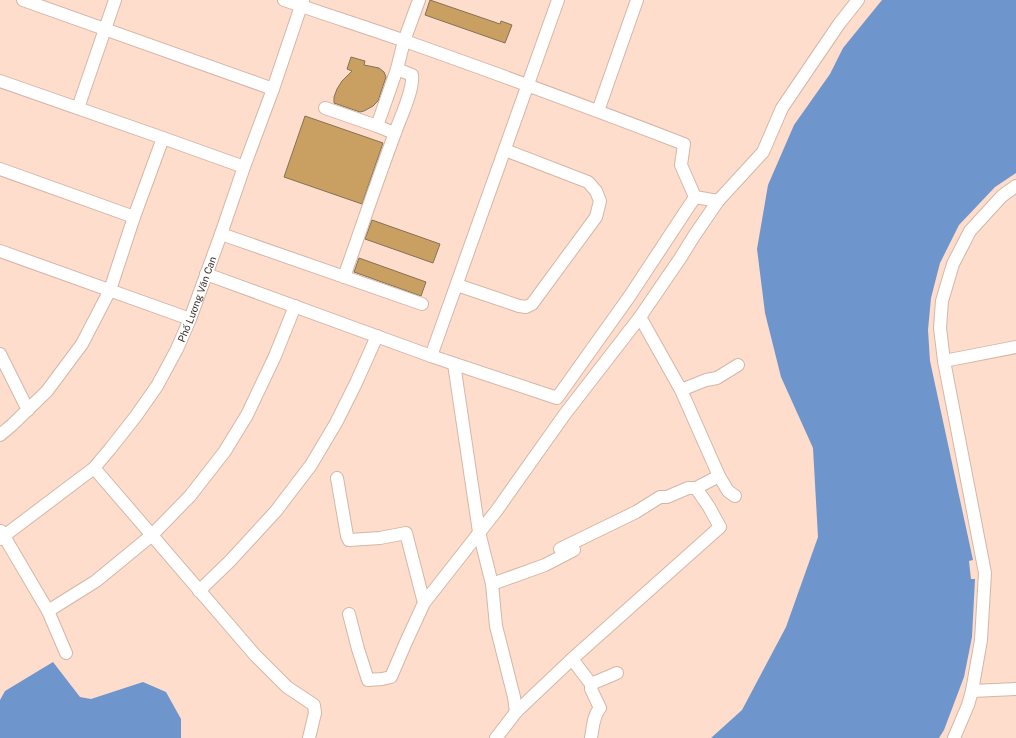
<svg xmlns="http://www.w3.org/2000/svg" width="1016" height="738" font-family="'Public Sans',sans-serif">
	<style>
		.water { fill: #6f95cd }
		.building { fill: #c9a061; stroke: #837158 }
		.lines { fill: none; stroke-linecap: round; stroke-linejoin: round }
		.minor-casing { stroke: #d5b6a5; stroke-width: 14 }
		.minor { stroke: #fff; stroke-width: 12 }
		.labels { text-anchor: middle; stroke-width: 3; stroke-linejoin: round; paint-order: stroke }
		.street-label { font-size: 10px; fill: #362a24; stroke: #fff }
	</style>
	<rect width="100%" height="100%" fill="#feddcc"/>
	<path class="water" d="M 882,0 L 1016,0 L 1016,173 L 995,187 L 959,225 L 940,263 L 931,298 L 928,330 L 930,361 L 973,560 L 969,561 L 971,579 L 975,579 L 972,637 L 964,677 L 944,730 L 939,738 L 711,738 L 742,710 L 786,627 L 818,537 L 813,448 L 781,377 L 765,313 L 757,249 L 768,185 L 794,125 L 830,74 L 843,48 Z
		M 53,662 L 80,697 L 91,699 L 143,682 L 166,692 L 181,719 L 181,738 L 0,738 L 0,700 L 5,691 Z"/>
	<path class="building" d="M 430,0 L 500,24 L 501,21 L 512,25 L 505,43 L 425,15 Z
		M 351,57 L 365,61 L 364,65 L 379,68 L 384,72 L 386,77 L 378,101 L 373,106 L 364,111 L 360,112 L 334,103 L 334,97 L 337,89 L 342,81 L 352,71 L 347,69 Z
		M 305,116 L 383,143 L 362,204 L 284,177 Z
		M 372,220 L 440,244 L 433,263 L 365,239 Z
		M 359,258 L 426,282 L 421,296 L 354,272 Z"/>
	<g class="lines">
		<defs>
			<g id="minor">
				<path d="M 23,0 L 273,89"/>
				<path d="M 0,81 L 163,138 L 244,167"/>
				<path d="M 78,108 L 115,0"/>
				<path d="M 325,108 L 377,126 L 394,133"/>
				<path d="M 598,111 L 637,0"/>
				<path d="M 377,126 L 397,69 L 404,41 L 419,0"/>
				<path d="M 0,169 L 134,217"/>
				<path d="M 695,197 L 718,201"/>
				<path d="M 221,234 L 422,304"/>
				<path d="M 0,251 L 190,319"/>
				<path d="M 206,274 L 431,356 L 557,398 L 629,297 L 695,197 L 681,165 L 684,144 C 591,108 498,74 405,41 C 365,27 324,14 284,0"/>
				<path d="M 344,277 C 361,229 377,181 395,133 C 400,118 414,90 412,75 L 397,69"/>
				<path d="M 457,285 L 519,306 L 526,307 L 532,304 L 596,217 L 600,201 L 596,191 L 588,182 L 505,150"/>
				<path d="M 640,317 L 681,390 L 719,476 L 728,491 L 735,496"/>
				<path d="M 0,354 L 28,410"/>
				<path d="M 431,356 L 558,0"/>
				<path d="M 944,361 L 1016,347"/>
				<path d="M 454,364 L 479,532 L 492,584 L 496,626 L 514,697 L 516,712"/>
				<path d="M 681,390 L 706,380 L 717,378 L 738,365"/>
				<path d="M 0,435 L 12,425 L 47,391 L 82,344 L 110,290 L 134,217 L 163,138"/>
				<path d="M 94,468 L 255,655 L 287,687 L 314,705 L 315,713 L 309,738"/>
				<path d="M 337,478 L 347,536 L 349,540 L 380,538 L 406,533 L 424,603"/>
				<path d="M 1,531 L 48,611 L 66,653"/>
				<path id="s1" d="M 0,539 L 94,468 L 110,449 L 136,416 L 157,386 L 177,349 L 190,319 L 221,234 L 244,167 L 273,89 L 303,0"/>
				<path d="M 560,549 L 597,531 L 636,512 L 660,497 L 667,497 L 688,488 L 696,488 L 719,476"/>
				<path d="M 492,584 L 545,565 L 574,550"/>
				<path d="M 199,591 L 230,561 L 276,511 L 311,465 L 336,423 L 356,383 L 377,336"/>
				<path d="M 48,611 L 96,581 L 152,535 L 190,496 L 225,451 L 247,415 L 275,356 L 295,306"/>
				<path d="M 349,614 L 358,649 L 368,680 L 382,679 L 391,677 L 406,642 L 424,603 L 497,510 L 565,414 L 640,317 L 681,257 L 694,236 L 718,201 L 763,152 L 782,108 L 839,24 L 858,0"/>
				<path d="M 572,659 L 591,684 L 617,673"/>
				<path d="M 972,691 L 1016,689"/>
				<path d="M 496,738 L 516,712 L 572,659 L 720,527 L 709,507 L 696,488"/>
				<path d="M 591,738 C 593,727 593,716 600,708 L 591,689 L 591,684"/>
				<path d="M 954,738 L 968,705 L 972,691 L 981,640 L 985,573 L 944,361 L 940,328 L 942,301 L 953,264 L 970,231 L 1002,196 L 1016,186"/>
			</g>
		</defs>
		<use href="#minor" class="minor-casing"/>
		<use href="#minor" class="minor"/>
	</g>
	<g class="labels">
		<g class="street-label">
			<text dy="4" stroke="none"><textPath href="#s1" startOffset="317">Phố Lương Văn Can</textPath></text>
		</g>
	</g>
</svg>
